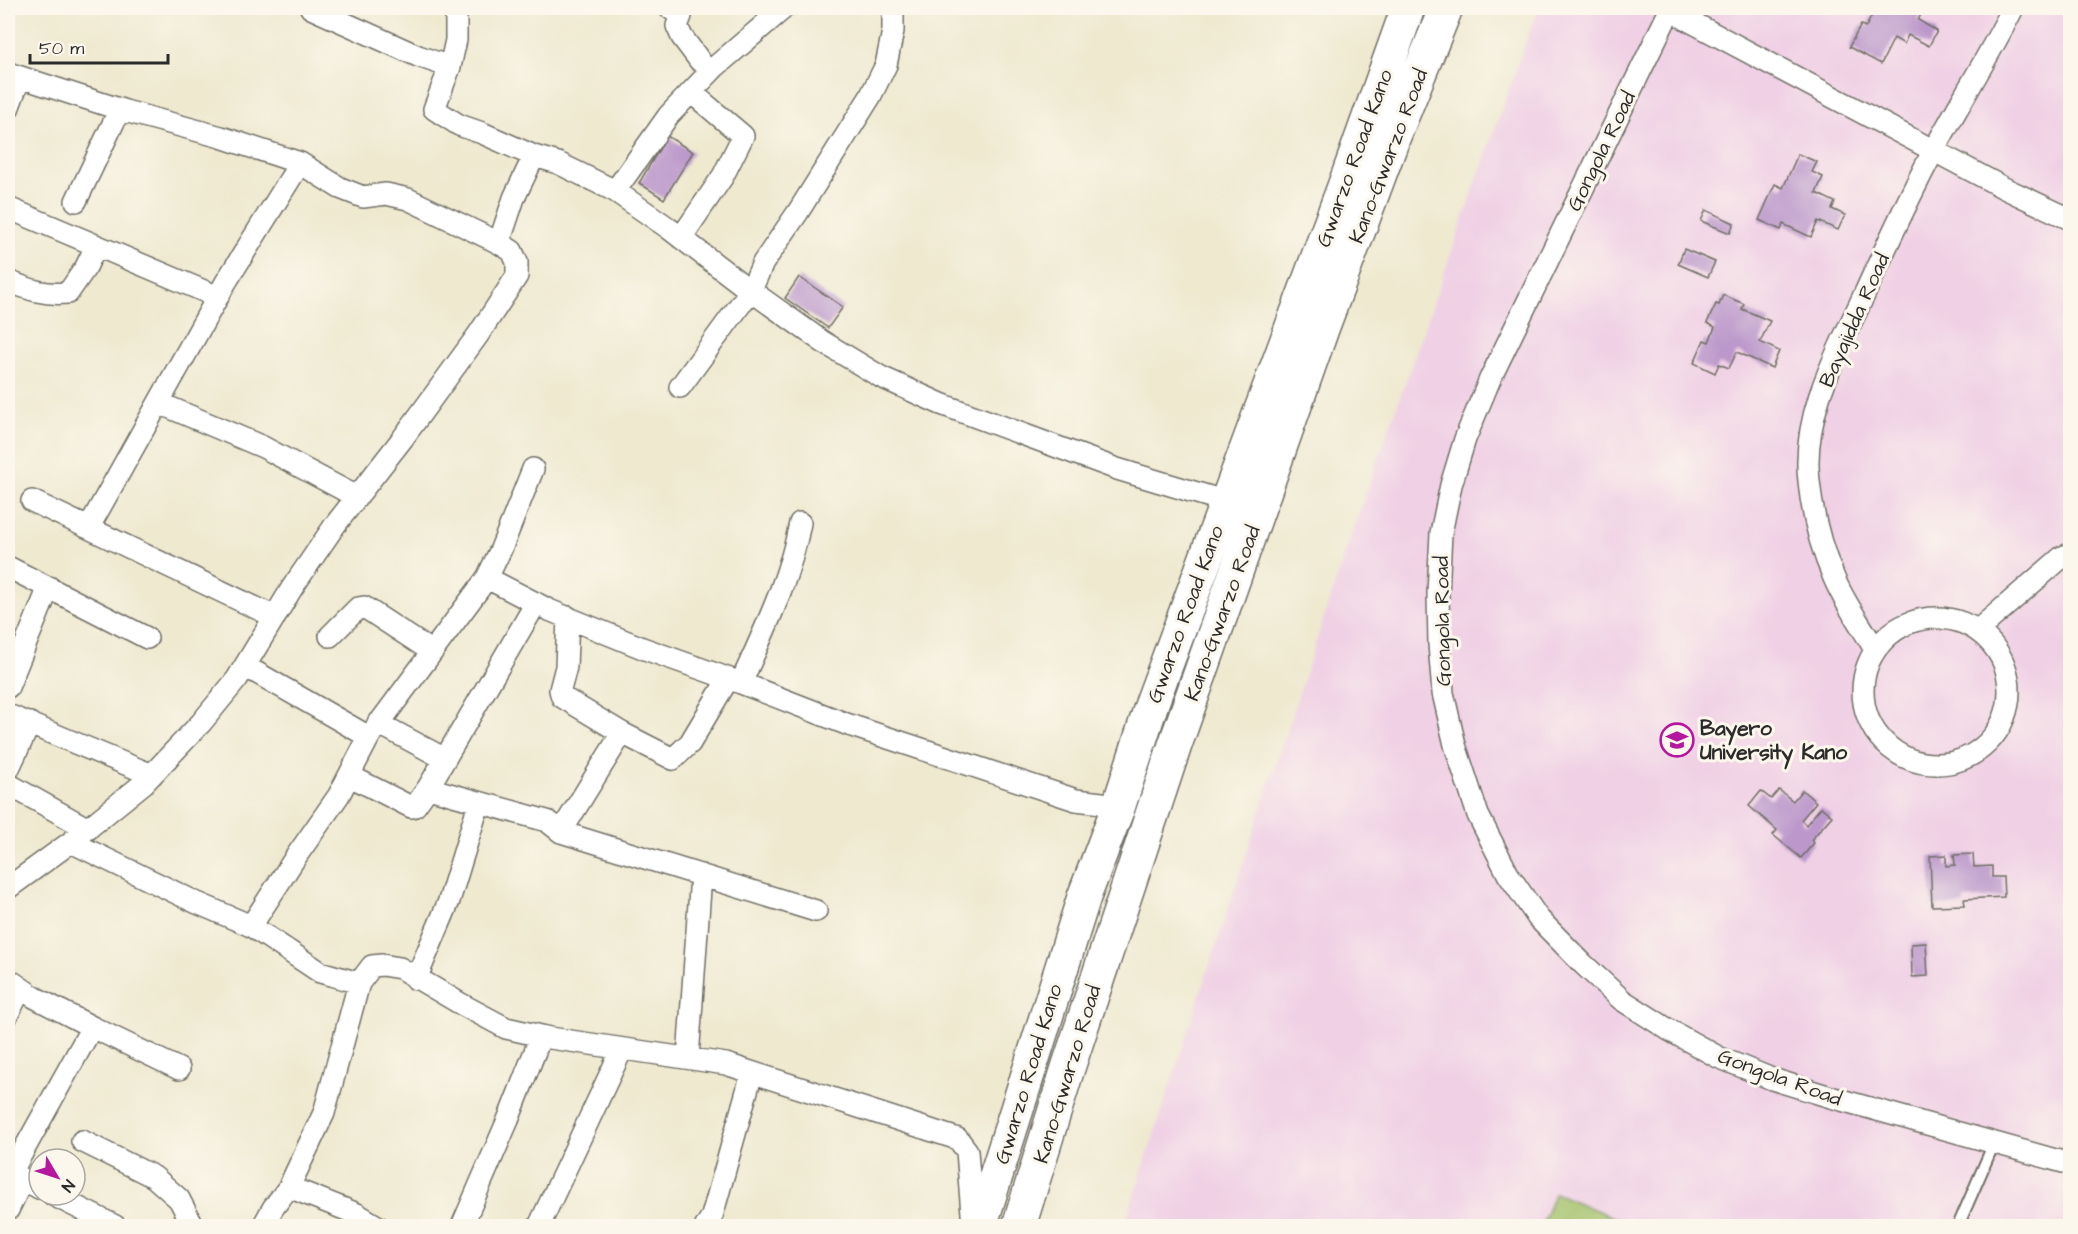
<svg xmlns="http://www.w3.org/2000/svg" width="2078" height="1234" font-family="'Architects Daughter',sans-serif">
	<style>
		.built { fill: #f0d0e5 }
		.green { fill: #a1c068; stroke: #66764a; stroke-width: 1.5 }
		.building { fill: #bb97cb }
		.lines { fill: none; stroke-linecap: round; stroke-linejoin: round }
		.lane-casing { stroke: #706e65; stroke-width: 14 }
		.street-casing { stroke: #706e65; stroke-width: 24 }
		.primary-casing { stroke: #706e65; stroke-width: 36 }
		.lane { stroke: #fff; stroke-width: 10 }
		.street { stroke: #fff; stroke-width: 21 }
		.primary { stroke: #fff; stroke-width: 33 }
		.labels { text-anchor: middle; stroke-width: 6; stroke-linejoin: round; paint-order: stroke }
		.street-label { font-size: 21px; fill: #2b2b2b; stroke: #fbf7ec }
		.poi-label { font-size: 21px; font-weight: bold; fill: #2b2b2b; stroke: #fbf7ec; text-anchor: start }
	</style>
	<rect width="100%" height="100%" fill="#fbf7ec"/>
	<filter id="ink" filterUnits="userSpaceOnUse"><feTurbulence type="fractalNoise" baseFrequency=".0167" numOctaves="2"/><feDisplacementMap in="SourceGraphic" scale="12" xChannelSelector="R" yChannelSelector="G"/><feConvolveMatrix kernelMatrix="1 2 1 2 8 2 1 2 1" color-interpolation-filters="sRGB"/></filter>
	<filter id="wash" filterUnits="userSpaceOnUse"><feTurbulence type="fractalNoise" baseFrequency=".008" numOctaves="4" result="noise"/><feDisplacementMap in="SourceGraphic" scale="24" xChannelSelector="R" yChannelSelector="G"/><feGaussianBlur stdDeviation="1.35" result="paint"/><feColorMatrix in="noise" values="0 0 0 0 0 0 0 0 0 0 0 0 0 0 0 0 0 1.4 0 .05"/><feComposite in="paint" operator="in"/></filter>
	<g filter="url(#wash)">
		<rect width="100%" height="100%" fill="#efe9d0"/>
		<path class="built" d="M 1540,8 L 2070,8 L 2070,1226 L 1124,1226 L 1347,547 L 1530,30 Z"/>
		<path class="green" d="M 1555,1193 L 1634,1226 L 1541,1226 Z"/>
		<g id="blocks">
			<path class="building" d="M 1872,8 L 1922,8 L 1924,9 L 1918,20 L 1937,31 L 1929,46 L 1908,35 L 1904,44 L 1894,38 L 1881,64 L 1849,47 L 1861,25 L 1866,27 L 1875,9 Z
				M 667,136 L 693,152 L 664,199 L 639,183 Z
				M 1798,154 L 1817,162 L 1812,172 L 1823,177 L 1816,193 L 1835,202 L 1832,209 L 1845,215 L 1838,230 L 1818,221 L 1811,237 L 1783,224 L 1781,230 L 1759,220 L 1775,184 L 1783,188 Z
				M 1706,210 L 1734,223 L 1730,233 L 1701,221 Z
				M 1684,249 L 1715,262 L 1708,277 L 1678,264 Z
				M 799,277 L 843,307 L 828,328 L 785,298 Z
				M 1723,295 L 1744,304 L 1742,309 L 1770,321 L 1760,342 L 1779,351 L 1772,368 L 1737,352 L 1729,368 L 1719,364 L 1715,373 L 1694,363 L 1704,340 L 1709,342 L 1715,327 L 1707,323 L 1716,304 L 1719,305 Z
				M 1779,790 L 1793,801 L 1802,790 L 1816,802 L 1801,820 L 1806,825 L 1821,807 L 1832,816 L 1811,840 L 1814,843 L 1801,858 L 1773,835 L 1777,830 L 1749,806 L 1761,791 L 1771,799 Z
				M 1973,854 L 1974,867 L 1992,866 L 1992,877 L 2003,877 L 2004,897 L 1964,899 L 1965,905 L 1932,906 L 1930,856 L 1946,855 L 1946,866 L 1955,865 L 1954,855 Z
				M 1926,943 L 1928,976 L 1912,977 L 1911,944 Z"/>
		</g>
	</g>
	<g filter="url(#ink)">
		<use href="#blocks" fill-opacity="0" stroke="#706e65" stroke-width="1.5"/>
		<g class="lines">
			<defs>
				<path id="lane" d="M 1958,1226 L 1994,1143"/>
				<path id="street" d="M 311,8 L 418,56 L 450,67
					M 456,8 L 456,40 L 450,67 L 434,109 L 459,125 L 482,133 L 534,156 L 558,163 L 615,191 L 667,227 L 740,283 L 823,342 L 881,377 L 941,404 L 1117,469 L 1227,502
					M 670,8 L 681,16 L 677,26 L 682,37 L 700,61
					M 1671,8 L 1490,379 L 1465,439 L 1451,485 L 1441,533 L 1438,594 L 1439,644 L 1443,693 L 1455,745 L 1478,815 L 1508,874 L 1538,918 L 1583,964 L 1622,1000 L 1669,1030 L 1718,1057 L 1772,1079 L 1834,1098 L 2070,1164
					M 1669,10 L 2004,188 L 2070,219
					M 8,73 L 125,111 L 221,137 L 300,163 L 340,188 L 363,197 L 386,194 L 408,199 L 499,243
					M 8,109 L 20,77
					M 615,191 L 669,115 L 715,67 L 784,8
					M 76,201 L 120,109
					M 8,208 L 218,297
					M 681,238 L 723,176 L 743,136 L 691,92
					M 8,281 C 30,290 44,295 68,293 L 86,267 L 96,246
					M 680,387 L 751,290 L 763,263 L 798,212 L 870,97 L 886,65 L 893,31 L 893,8
					M 159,403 L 263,447 L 357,497
					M 32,501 L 275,617
					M 89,527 L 226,282 L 300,163
					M 8,567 L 147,638
					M 487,578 L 549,610 L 645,649 L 741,683 L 849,725 L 1076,800 L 1119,805
					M 568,617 L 566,667 L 560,690 L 562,697 L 622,733 L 673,759 L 690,743 L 728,679
					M1863 691a73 73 0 1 1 146 0a73 73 0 1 1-146 0Z
					M 1978,630 L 2062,557 L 2070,554
					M 330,636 L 358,608 L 364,607 L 431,651
					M 1874,648 C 1861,625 1844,602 1834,578 C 1821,548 1812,513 1809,481 C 1801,415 1838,351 1865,293 C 1887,245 1909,196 1934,150 C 1960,102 1989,56 2013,8
					M 245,666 L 369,737
					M 741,683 C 764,631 790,578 800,523
					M 8,687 L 49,587
					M 8,715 L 152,775
					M 378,723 L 445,759
					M 8,770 L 30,723
					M 350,776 L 411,807 L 415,806 L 428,788 L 536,603
					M 8,784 L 88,829
					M 428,788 L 547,821 L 561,832 L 816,911
					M 561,832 L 622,733
					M 71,842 L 195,902 L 251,926 L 320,972 L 359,983 L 324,1113 L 289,1187 L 273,1208 L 263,1226
					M 8,888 L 71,842 L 144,783 L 201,723 L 237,679 L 292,588 L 335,525 L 403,438 L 478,335 L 517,276 L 517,262 L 512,251 L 499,243 L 514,198 L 534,156
					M 251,926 L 295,858 L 339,795 L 369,737 L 487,578 L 501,549 L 533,469
					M 8,979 L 34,997 L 92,1027 L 11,1173
					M 416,979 L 449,901 L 479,803
					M 359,983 L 372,966 L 382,965 L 400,968 L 461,1004 L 506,1028 L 550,1038 L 726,1064 L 958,1139 L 967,1151 L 973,1226
					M 8,1014 L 21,988
					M 92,1027 L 179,1069
					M 688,1058 L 701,875
					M 82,1141 L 154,1177 L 179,1199 L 193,1226
					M 8,1171 L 39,1188
					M 289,1187 L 357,1214 L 377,1226
					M 53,1195 L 115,1226
					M 8,1210 L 23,1179
					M 462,1226 L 508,1120 L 541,1036
					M 539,1226 L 622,1049
					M 706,1226 L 712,1216 L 752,1073"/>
				<path id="primary" d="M 980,1226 L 1084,897 L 1119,805 L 1153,700 L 1348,176 L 1408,8
					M 1019,1226 L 1068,1068 L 1175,745 L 1322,329 L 1394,136 L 1446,8"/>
			</defs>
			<use href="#lane" class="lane-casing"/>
			<use href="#street" class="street-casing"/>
			<use href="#primary" class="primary-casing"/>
			<use href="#lane" class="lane"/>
			<use href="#street" class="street"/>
			<use href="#primary" class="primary"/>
		</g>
	</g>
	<defs>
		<symbol id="university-ring" viewBox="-11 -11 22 22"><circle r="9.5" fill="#fbf7ec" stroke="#b5179e" stroke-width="1.5"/><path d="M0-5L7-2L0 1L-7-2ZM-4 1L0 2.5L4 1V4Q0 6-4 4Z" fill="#b5179e"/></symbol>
	</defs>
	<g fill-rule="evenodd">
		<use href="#university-ring" x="1658" y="721" width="38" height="38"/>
	</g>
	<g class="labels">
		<g class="street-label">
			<text transform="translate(1601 151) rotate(-64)" y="7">Gongola Road</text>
			<text transform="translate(1388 156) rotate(-69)" y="7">Kano-Gwarzo Road</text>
			<text transform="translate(1354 158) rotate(-70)" y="7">Gwarzo Road Kano</text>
			<text transform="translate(1854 320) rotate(-66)" y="7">Bayajidda Road</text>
			<text transform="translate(1222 613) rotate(-70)" y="7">Kano-Gwarzo Road</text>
			<text transform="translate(1185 614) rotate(-70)" y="7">Gwarzo Road Kano</text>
			<text transform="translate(1442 621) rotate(-91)" y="7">Gongola Road</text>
			<text transform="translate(1028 1074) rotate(-73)" y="7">Gwarzo Road Kano</text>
			<text transform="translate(1067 1074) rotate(-73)" y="7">Kano-Gwarzo Road</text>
			<text transform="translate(1780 1077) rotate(20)" y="7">Gongola Road</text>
		</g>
		<g class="poi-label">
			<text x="1700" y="735">Bayero<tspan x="1700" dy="24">University Kano</tspan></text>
		</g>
	</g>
	<rect width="2078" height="1234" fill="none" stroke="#fbf7ec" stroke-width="30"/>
	<g transform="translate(57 1177) rotate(129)"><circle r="28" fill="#fbf7ec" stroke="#a8a59f" stroke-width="1.5"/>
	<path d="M0-4.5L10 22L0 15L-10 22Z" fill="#b5179e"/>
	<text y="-9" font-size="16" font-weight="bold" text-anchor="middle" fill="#2b2b2b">N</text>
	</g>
	<path d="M30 54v9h138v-9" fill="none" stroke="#2b2b2b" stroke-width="3"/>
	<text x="39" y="54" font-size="18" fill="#2b2b2b" stroke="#fbf7ec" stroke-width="4.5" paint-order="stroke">50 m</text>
</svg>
